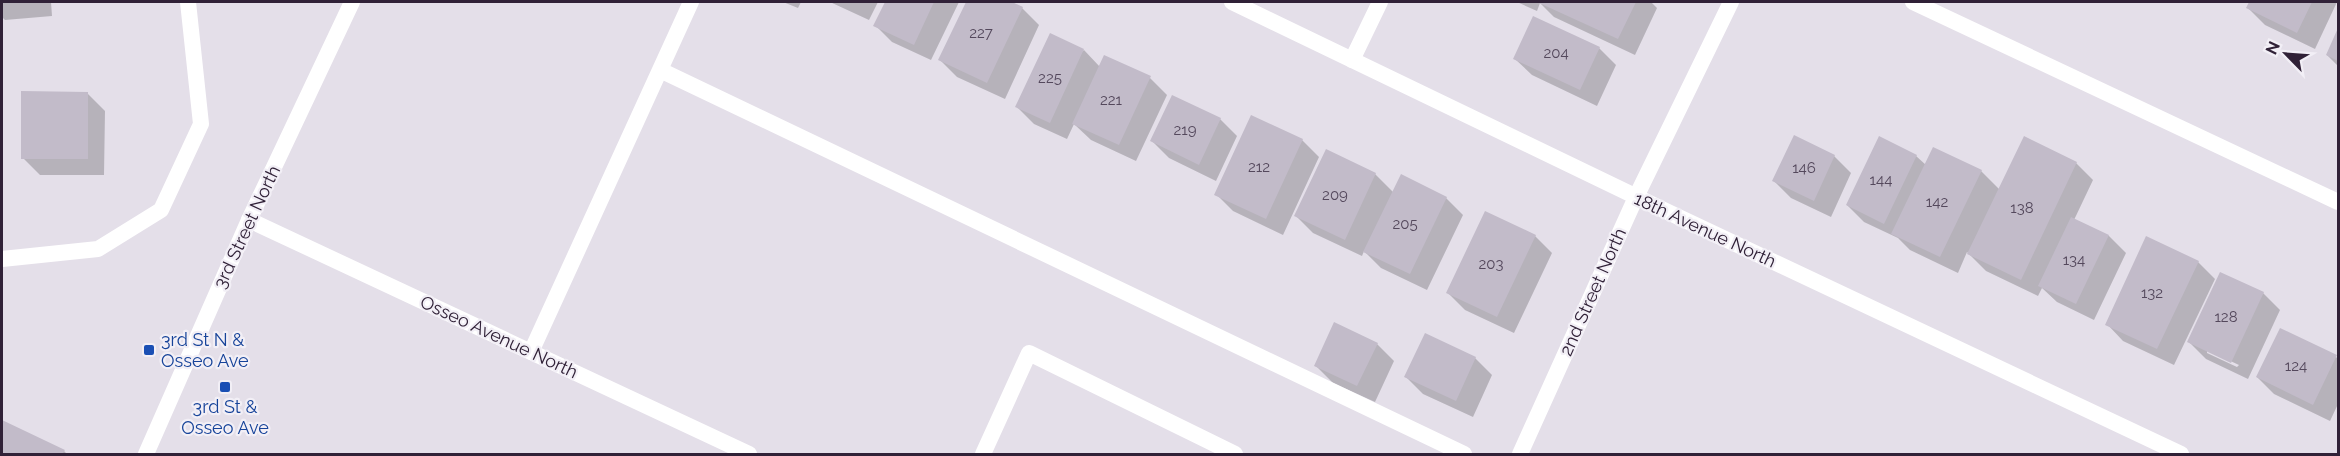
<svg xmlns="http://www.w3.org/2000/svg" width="2340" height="456" font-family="Raleway,sans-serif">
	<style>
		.shadow { fill: #0003; fill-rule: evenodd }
		.building { fill: #c2bbc9 }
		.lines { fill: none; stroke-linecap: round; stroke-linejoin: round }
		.service { stroke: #fff; stroke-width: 16 }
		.minor { stroke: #fff; stroke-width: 16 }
		.tertiary { stroke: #fff; stroke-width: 16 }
		.transit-dot { fill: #1a4fb4; stroke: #f2eff6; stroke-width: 2 }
		.labels { text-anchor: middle; stroke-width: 4.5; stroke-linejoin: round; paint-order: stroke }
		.number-label { font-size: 15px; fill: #54485c }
		.street-label { font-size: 18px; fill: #302137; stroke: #f2eff6 }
		.transit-label { font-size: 18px; fill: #164399; stroke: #f2eff6; text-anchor: start }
	</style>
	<rect width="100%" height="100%" fill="#e4dfe9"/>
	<path class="shadow" d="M 2,2 L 51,2 L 52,16 L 5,20 L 2,17 Z
		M 783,2 L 801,2 L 798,8 Z
		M 830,2 L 878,2 L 869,20 Z
		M 886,2 L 959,2 L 931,60 L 892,42 L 875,25 Z
		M 967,2 L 1008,2 L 1022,8 L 1039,25 L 1005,99 L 957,77 L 940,60 Z
		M 1517,2 L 1651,2 L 1657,8 L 1635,55 L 1554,17 L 1540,3 L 1537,11 Z
		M 2251,2 L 2337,2 L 2315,49 L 2265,25 L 2248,8 Z
		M 2338,31 L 2338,66 L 2327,55 Z
		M 1599,48 L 1616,65 L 1597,106 L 1532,75 L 1515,59 Z
		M 1084,50 L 1100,67 L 1150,78 L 1167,95 L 1136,161 L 1091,140 L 1074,124 L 1067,139 L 1034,124 L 1017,107 Z
		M 88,94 L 105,111 L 104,175 L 40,175 L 23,158 Z
		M 1220,119 L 1237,136 L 1216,181 L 1169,158 L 1152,141 Z
		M 1302,140 L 1319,157 L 1283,235 L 1233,211 L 1216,194 Z
		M 1834,156 L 1851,173 L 1831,217 L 1791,198 L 1774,181 Z
		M 1916,156 L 1926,165 L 1981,171 L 2000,190 L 2076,163 L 2093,180 L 2074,220 L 2109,236 L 2126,253 L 2094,320 L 2057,302 L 2042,288 L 2038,296 L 1986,271 L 1967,252 L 1958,273 L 1910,250 L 1898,238 L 1864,222 L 1847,205 Z
		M 1375,174 L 1393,192 L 1446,198 L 1463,215 L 1427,290 L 1381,268 L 1364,251 L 1362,256 L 1313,233 L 1296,216 Z
		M 1535,236 L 1552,253 L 1514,333 L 1465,310 L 1448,293 Z
		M 2198,262 L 2215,279 L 2174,365 L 2123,341 L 2107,324 Z
		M 2263,293 L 2280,310 L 2248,379 L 2206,359 L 2189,342 ZM 2207,350 L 2239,365 L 2237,367 L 2207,353 Z
		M 1377,344 L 1394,361 L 1375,402 L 1333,383 L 1316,366 Z
		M 2336,357 L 2338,359 L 2338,404 L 2330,421 L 2274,394 L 2257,377 Z
		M 1475,358 L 1492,375 L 1473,417 L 1423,394 L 1406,377 Z
		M 2,422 L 64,451 L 67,454 L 2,454 Z"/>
	<path class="building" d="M 885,2 L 934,2 L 914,45 L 873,26 Z
		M 966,2 L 1012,2 L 1023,7 L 987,83 L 938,60 Z
		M 1537,2 L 1636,2 L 1618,39 Z
		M 2249,2 L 2312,2 L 2297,33 L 2246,8 Z
		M 1533,16 L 1600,47 L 1580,90 L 1513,59 Z
		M 2338,28 L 2338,61 L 2326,55 Z
		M 1050,33 L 1084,49 L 1050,123 L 1015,107 Z
		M 1104,55 L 1151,76 L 1119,145 L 1072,124 Z
		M 21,91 L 88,92 L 88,159 L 21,159 Z
		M 1172,95 L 1221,118 L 1199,165 L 1150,141 Z
		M 1251,115 L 1303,139 L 1266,219 L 1214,195 Z
		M 1794,135 L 1835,155 L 1814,201 L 1772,181 Z
		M 1879,136 L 1917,155 L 1884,224 L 1846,205 Z
		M 2024,136 L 2077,162 L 2021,280 L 1967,254 Z
		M 1933,147 L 1982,170 L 1940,257 L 1891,234 Z
		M 1326,149 L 1376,173 L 1345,240 L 1294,216 Z
		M 1401,174 L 1447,197 L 1410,274 L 1363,252 Z
		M 1485,211 L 1536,235 L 1497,317 L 1446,293 Z
		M 2071,217 L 2109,235 L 2076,304 L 2038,286 Z
		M 2146,236 L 2199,261 L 2157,349 L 2105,325 Z
		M 2220,272 L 2264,292 L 2231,363 L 2187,342 Z
		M 1334,322 L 1378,343 L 1357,386 L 1314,366 Z
		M 2280,328 L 2337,355 L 2313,405 L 2256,377 Z
		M 1425,333 L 1476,357 L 1456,401 L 1404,377 Z
		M 2,420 L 65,450 L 62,454 L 2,454 Z"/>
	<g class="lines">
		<path class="service" d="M 1913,2 L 2338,202
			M 1352,60 L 1380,2
			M 660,70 L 1464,454
			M 531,352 L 691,2
			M 983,454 L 1029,353 L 1235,454"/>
		<path class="minor" d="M 1232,2 L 1670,213 L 2181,454
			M 249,220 L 749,454
			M 2,259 L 98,249 L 161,210 L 201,124 L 188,2
			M 1520,454 L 1636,197 L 1731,2"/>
		<path class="tertiary" d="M 146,454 L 249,220 L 352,2"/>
	</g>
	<g class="transit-dot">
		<rect x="143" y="344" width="12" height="12" rx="3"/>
		<rect x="219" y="381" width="12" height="12" rx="3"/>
	</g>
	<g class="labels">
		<g class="number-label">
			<text x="981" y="38">227</text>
			<text x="1556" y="58">204</text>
			<text x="1050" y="83">225</text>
			<text x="1111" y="105">221</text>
			<text x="1185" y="135">219</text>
			<text x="1259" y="172">212</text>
			<text x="1804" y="173">146</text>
			<text x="1881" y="185">144</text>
			<text x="1335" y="200">209</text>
			<text x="1937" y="207">142</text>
			<text x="2022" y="213">138</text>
			<text x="1405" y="229">205</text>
			<text x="2074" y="265">134</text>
			<text x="1491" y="269">203</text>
			<text x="2152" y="298">132</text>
			<text x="2226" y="322">128</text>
			<text x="2296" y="371">124</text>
		</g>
		<g class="street-label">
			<text transform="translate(247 227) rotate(-65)" y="6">3rd Street North</text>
			<text transform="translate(1705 230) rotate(25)" y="6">18th Avenue North</text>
			<text transform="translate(1593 292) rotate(-66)" y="6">2nd Street North</text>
			<text transform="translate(499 337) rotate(25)" y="6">Osseo Avenue North</text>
		</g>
		<g class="transit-label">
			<text x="161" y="346">3rd St N &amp;<tspan x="161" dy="21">Osseo Ave</tspan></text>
			<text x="225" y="413" text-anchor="middle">3rd St &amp;<tspan x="225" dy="21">Osseo Ave</tspan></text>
		</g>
	</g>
	<rect width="2340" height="456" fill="none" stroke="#302137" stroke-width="6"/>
	<g transform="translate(2286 54) rotate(295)" stroke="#f2eff6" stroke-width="4.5" paint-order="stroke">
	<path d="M0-4.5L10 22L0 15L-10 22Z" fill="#302137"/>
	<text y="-9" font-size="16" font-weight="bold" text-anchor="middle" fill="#302137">N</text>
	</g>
</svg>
